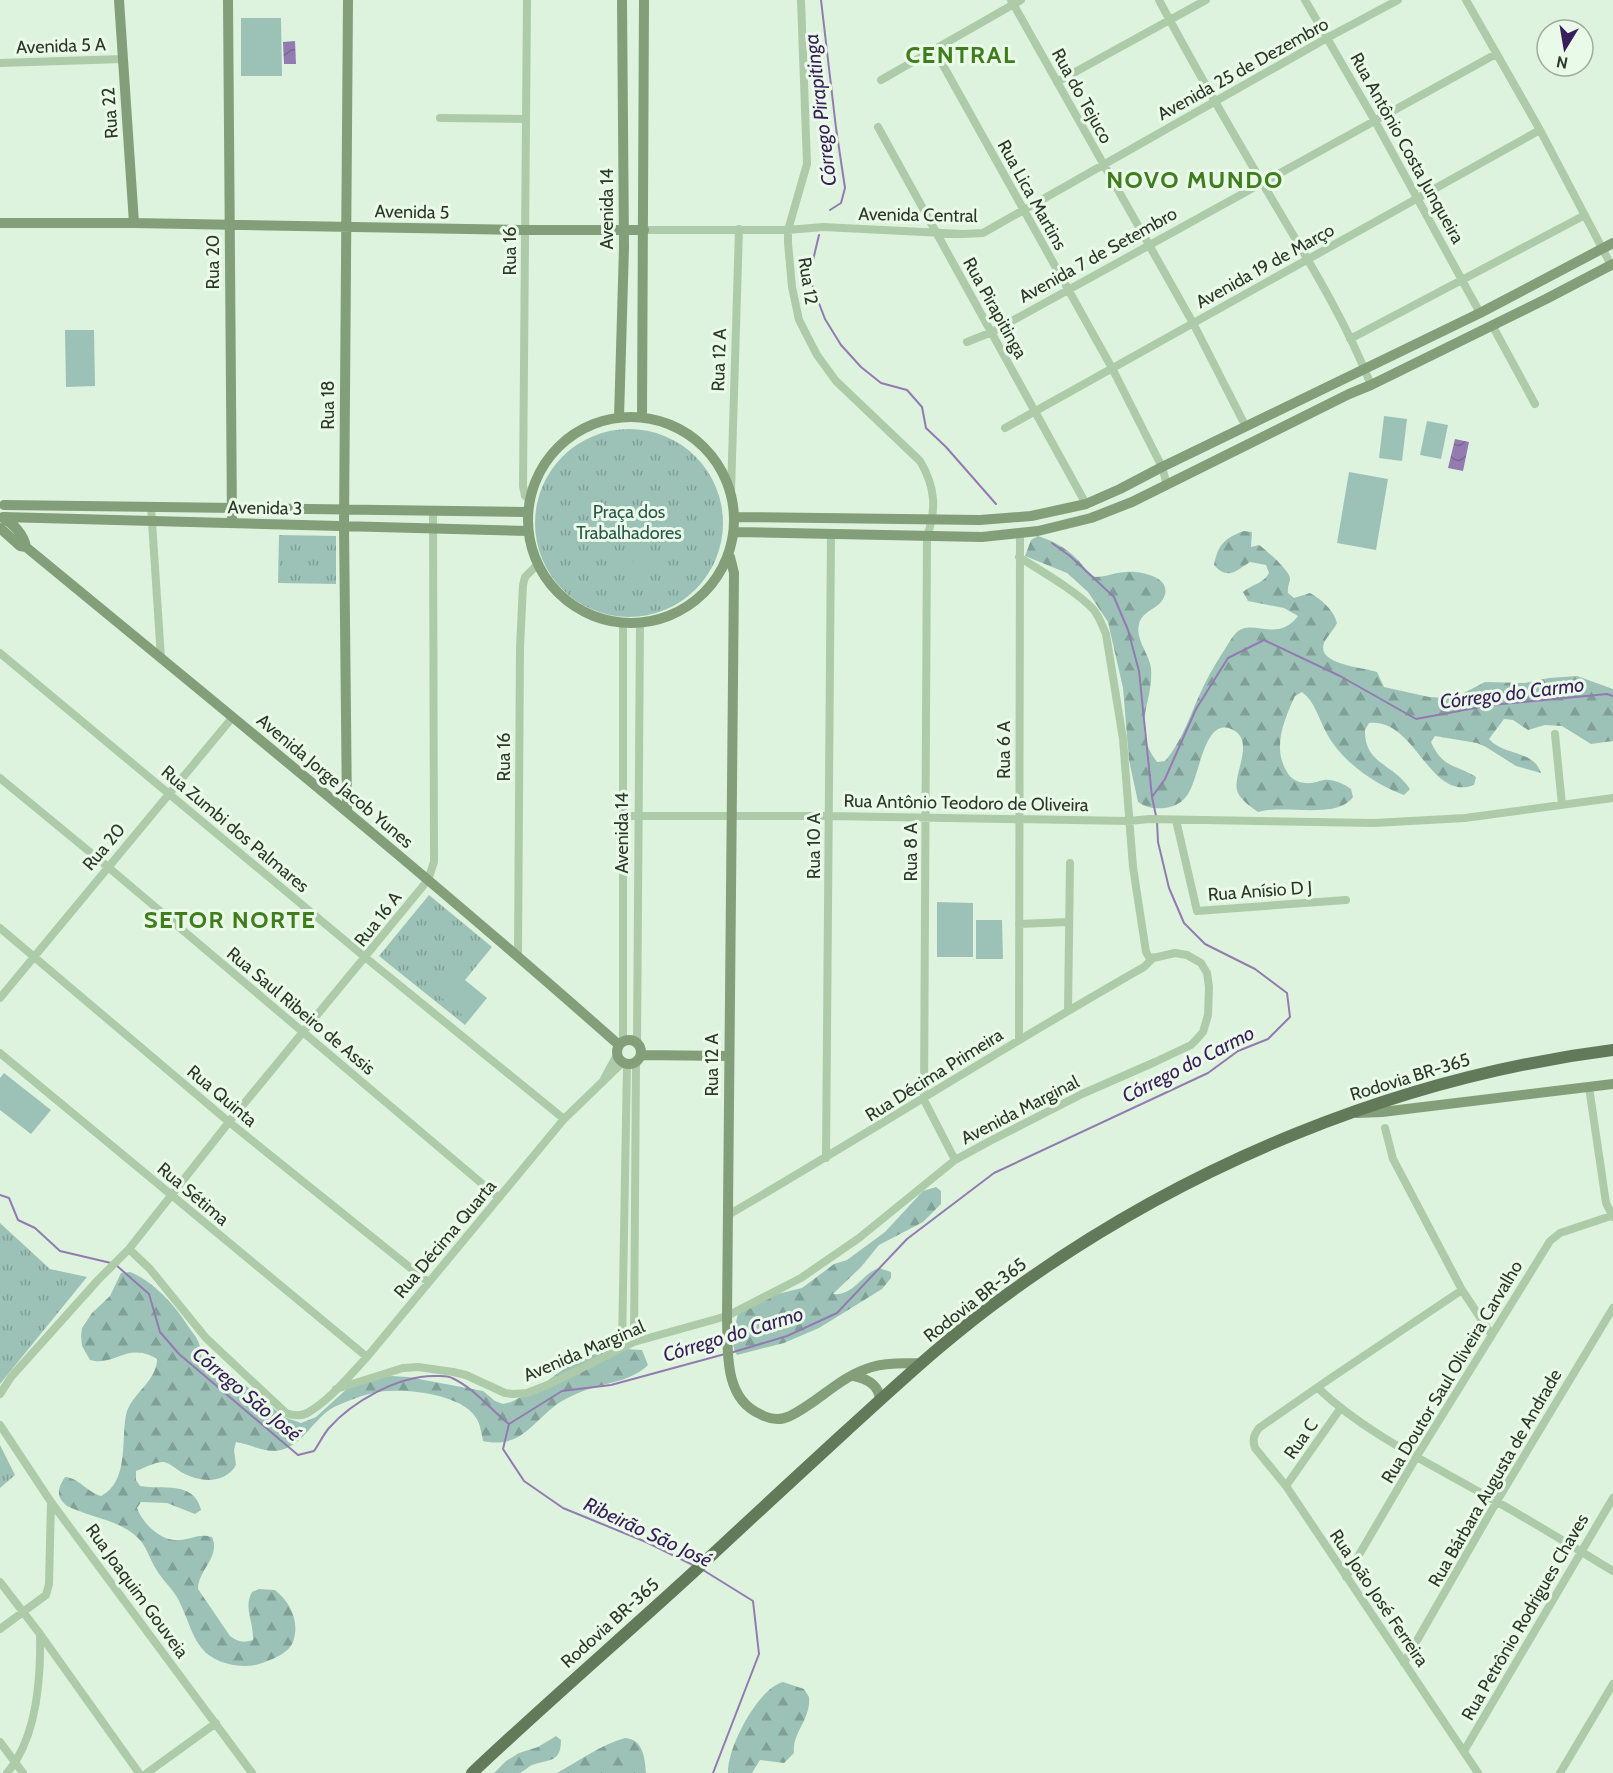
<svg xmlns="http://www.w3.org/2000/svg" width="1613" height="1773" font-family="Cabin,sans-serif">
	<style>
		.grass { fill: url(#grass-tufts) }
		.forest { fill: url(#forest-firs) }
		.pitch { fill: #9cc2b8 }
		.water { fill: url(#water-waves) }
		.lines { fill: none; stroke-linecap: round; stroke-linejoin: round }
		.stream { stroke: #937bb1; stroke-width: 2 }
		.street { stroke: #adcba8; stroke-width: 8 }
		.secondary { stroke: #829f79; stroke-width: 10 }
		.primary { stroke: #627a59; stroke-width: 12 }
		.labels { text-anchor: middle; stroke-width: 6; stroke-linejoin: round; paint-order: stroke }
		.street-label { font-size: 18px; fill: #2d3829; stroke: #eafae9 }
		.park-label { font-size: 18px; fill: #2c574d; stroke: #eafae9 }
		.water-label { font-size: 20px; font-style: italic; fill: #3a1d5b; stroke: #eafae9 }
		.district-label { font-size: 24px; font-weight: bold; letter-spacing: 1.5px; fill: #407d1e; stroke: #eafae9 }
	</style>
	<defs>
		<pattern id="grass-tufts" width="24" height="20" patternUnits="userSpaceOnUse" patternTransform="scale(1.5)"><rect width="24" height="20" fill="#9cc2b8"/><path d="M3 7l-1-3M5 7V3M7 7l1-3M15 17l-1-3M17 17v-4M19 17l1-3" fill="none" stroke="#809f96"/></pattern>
		<pattern id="forest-firs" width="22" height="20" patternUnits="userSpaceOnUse" patternTransform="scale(1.5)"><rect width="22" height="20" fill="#9cc2b8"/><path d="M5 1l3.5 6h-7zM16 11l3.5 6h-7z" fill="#809f96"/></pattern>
		<pattern id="water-waves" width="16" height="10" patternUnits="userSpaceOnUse" patternTransform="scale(1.5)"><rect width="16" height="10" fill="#937bb1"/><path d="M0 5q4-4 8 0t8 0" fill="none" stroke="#786690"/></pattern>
	</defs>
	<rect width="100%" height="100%" fill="#def3dd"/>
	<path class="grass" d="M535 523a94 94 0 1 1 188 0a94 94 0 1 1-188 0Z
		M 279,535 L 336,536 L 336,584 L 278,583 Z
		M 429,895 L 492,947 L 465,980 L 487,998 L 465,1025 L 379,956 Z
		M 0,1223 L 50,1269 L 87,1277 L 0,1384 Z
		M 0,1445 L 15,1475 L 0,1488 Z"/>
	<path class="forest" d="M 1244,531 L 1252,532 L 1251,547 L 1259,545 C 1266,550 1289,570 1290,578 C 1290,583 1287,587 1288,593 L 1294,598 L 1310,593 C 1321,599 1334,610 1337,623 C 1334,630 1327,636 1324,643 C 1316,665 1364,667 1377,672 L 1384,687 L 1429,697 L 1446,698 L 1456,697 L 1485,682 L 1525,683 L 1549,678 L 1577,676 L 1613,689 L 1613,741 L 1591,744 L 1562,726 L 1545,725 L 1528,730 L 1513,720 L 1504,719 L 1489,739 C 1504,756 1534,750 1541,773 L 1516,766 L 1486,747 L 1477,743 L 1435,736 L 1431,742 C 1443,769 1456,764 1476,777 L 1474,785 C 1429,802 1416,718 1369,723 L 1365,730 C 1364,764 1394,764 1410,789 L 1404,795 C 1374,784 1341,761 1326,732 C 1318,717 1315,702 1302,692 L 1295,696 C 1284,720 1272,748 1287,772 C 1291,779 1298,783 1306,783 C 1313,784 1318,781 1324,780 C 1333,779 1344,784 1351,789 L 1353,797 C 1337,820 1284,804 1258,812 C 1252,808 1241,800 1238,793 C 1230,777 1258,740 1231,729 C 1202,717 1200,783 1185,798 C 1180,804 1172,807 1165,808 C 1154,809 1147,808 1138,802 L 1129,760 L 1123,688 L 1108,622 L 1088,592 L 1067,573 L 1025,556 L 1031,540 L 1038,536 C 1053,541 1065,547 1077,559 C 1083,565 1087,572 1095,577 C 1106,577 1116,572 1127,572 C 1137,571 1159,575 1164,585 C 1167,591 1165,597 1161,602 C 1154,610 1142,612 1139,624 C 1135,639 1149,654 1151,668 C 1154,703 1130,726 1157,762 L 1165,761 C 1181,743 1189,718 1199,696 C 1206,680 1214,666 1223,652 C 1227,646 1231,638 1236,633 C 1252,617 1277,644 1298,616 L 1284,608 L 1248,601 L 1243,592 C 1252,584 1263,584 1269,573 L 1266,565 L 1250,562 C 1237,570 1228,581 1214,565 C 1218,544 1225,538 1244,531 Z
		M 936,1187 L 941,1191 L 941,1204 L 923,1222 L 879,1245 L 861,1267 L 833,1294 C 854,1296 861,1274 879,1268 L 891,1272 L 891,1278 L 882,1289 L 819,1328 L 784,1343 L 737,1355 C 729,1344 735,1327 738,1314 L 765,1297 L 802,1288 L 834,1264 L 847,1260 L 885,1232 L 923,1191 Z
		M 130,1272 C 153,1281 175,1305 188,1326 C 191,1331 196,1336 198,1341 C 203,1352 200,1363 206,1373 L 213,1375 L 220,1371 L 233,1375 L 284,1417 L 301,1423 L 316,1417 L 349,1387 L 366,1379 L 392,1376 L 408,1377 L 483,1391 L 495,1401 L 503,1404 L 511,1402 L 533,1391 L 575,1361 L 601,1352 L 626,1349 L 642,1350 L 648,1365 C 633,1380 611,1382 592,1388 C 582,1391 571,1396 562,1401 C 533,1419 523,1450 483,1441 C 481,1431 480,1422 474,1415 C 457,1393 399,1387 373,1393 C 360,1396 347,1401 334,1407 C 314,1418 304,1444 281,1450 C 267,1454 250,1444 236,1442 L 234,1450 L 236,1465 C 226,1483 202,1483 185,1474 C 178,1471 172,1464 164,1462 C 156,1461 144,1468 136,1471 L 136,1480 L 140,1486 C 162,1490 194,1480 201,1510 L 195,1514 L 167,1503 L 141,1502 L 137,1508 C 143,1524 161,1542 180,1540 C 192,1539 199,1533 212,1537 C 221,1557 198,1570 198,1589 L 230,1636 C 238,1642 243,1643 253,1640 C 254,1622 243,1608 252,1592 L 259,1589 L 275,1590 C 291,1603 300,1622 293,1642 C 288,1654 271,1660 259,1664 C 250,1667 242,1666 233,1665 C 193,1657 194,1630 178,1599 C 172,1588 162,1580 156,1569 C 150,1560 146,1545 138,1538 C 120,1520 89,1517 67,1506 C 56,1497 57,1489 65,1477 C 79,1478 87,1492 101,1496 C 129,1482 121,1441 126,1415 C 131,1393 157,1382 157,1359 C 127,1341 116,1367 90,1360 L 82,1346 L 81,1336 L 82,1328 L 92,1313 L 110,1296 L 121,1273 Z
		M 783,1682 L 804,1689 L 809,1697 C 811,1720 792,1732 794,1753 L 784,1763 L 760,1760 L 752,1773 L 728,1773 C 727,1748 758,1688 783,1682 Z
		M 556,1736 L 561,1740 C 561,1763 549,1759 532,1765 C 527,1767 524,1772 519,1773 C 512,1773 502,1773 494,1773 L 506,1761 L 519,1753 L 538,1747 Z
		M 625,1738 C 643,1739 645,1758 646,1773 L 557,1773 C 579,1761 600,1745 625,1738 Z"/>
	<path class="pitch" d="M 241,18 L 281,18 L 282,76 L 241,76 Z
		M 65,330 L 94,330 L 95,386 L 66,387 Z
		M 1384,416 L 1407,419 L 1402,461 L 1379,458 Z
		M 1427,421 L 1448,425 L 1441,459 L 1420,455 Z
		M 1349,472 L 1388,479 L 1376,550 L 1337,543 Z
		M 633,553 L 648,554 L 646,590 L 631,589 Z
		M 937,902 L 973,903 L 973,957 L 937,957 Z
		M 976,920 L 1002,920 L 1003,959 L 976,959 Z
		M 455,974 L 483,998 L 466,1018 L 437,994 Z
		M 4,1073 L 51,1110 L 31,1134 L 0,1110 L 0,1078 Z"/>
	<path class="water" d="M 295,41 L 296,64 L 284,64 L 283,42 Z
		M 1455,439 L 1469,442 L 1463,471 L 1448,468 Z"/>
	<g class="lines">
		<path class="stream" d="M 821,0 L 836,128 L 845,188 L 841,203 L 830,210
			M 819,235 L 809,277 L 825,319 L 841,345 L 861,367 L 881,383 L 907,390 L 922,407 L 926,428 L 946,447 L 996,504
			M 1052,543 L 1070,556 L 1114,597 L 1128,630 L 1139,671 L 1152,797 L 1156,816
			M 1152,797 L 1165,779 L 1196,709 L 1228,658 L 1264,640 L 1340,676 L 1416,719 L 1491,705 L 1607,694 L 1613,696
			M 0,1195 L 9,1198 L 18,1220 L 35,1228 L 60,1251 L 111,1263
			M 116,1265 L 149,1294 L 160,1332 L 179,1354 L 298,1455 L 314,1451 C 319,1444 323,1435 329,1428 C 353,1401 398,1376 434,1376 C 440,1376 447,1375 452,1378 C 474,1388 490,1409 509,1424
			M 730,1353 L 787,1336 L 837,1313 L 907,1239 L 994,1173 L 1208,1073 L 1238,1051 L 1268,1039 L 1290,1017 L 1287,993 L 1255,969 L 1205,944 L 1184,923 L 1169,888 L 1158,842 L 1157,821
			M 509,1424 L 562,1391 L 611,1385 L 725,1354
			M 509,1424 L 503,1449 L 524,1481 L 563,1508 L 646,1542 L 695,1566
			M 703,1570 L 753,1601 L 759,1654 L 713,1773"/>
		<path class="street" d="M 527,0 L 523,486 L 525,496 L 530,500
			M 801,0 L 807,164 L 788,230 L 788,243 L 792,287 L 799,320 L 817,355 L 836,381 L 920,461 C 935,486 937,509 927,536 L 924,1100 L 955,1160
			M 1011,0 L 1193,323 L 1246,427
			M 1159,0 C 1192,62 1227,123 1263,184 C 1301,249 1343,314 1371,385
			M 1305,0 L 1375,121 L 1480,313
			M 1466,0 L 1540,130 L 1611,265
			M 934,49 L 1112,368 L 1162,467 L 1167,485
			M 0,63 L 123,59
			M 881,80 L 1021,0
			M 1057,82 L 1206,0
			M 440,118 L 526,119
			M 878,127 L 1086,504
			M 644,230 L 788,230 L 823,227 L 963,234 L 983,233 L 1327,38 L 1398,0
			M 1492,325 L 1535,404
			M 1350,339 L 1585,215
			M 967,342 L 992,332 L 1496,54
			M 1005,428 L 1540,130
			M 731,492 L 739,229
			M 151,507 L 161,658
			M 623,624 L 623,1041
			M 0,653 L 366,958 L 564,1119
			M 1555,734 L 1562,805
			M 0,778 L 108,867 L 499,1198
			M 622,816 L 829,816 L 1129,821 L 1149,819 L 1374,823 L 1465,818 L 1613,798
			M 1176,820 L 1197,911 L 1346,900
			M 1019,924 L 1068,922
			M 0,928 L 229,1122 L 428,1282
			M 518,955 L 520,648 L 523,585 L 525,577 L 537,565
			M 0,998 L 232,718
			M 1068,1011 L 1070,863
			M 1019,1040 L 1020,533
			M 637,1043 L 640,624
			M 0,1053 L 367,1357
			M 604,1079 L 617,1055
			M 1589,1087 L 1606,1203 L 1613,1217
			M 1385,1128 L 1393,1159 L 1462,1290 L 1491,1334
			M 826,1158 L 831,534
			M 728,1215 C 867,1134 1003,1047 1144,967 L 1153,958
			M 129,1249 L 150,1269 L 206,1338 L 286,1413 C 294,1416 301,1417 309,1412 C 331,1399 349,1376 367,1357 L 564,1119 L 623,1062
			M 1462,1290 L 1328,1380 L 1259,1428 C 1254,1435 1252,1439 1255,1448 L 1286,1486 L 1478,1773
			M 634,1342 L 636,1062
			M 622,1347 L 627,1064
			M 1318,1388 C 1365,1433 1427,1462 1483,1494 C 1527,1518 1570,1545 1613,1571
			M 336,1389 L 403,1368 L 418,1367 L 453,1372 L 466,1375 L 505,1393 L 513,1394 L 527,1393 L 550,1384 L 634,1342 L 727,1316 L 801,1278 L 859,1238 L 955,1160 L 990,1141 L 1082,1094 L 1155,1062 L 1191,1045 L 1197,1039 L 1203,1032 L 1208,1015 L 1209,987 L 1207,973 L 1201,963 L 1187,955 L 1175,953 L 1153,958 L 1149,957 L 1146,952 L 1133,867 L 1123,739 L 1106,634 C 1102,625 1099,616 1093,609 C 1076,591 1041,571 1019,557
			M 0,1394 L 11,1377 L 98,1280 L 129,1249 L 229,1122 L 428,880 L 434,862 L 433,511
			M 0,1425 L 51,1502 L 252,1773
			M 1286,1486 L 1340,1409
			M 1346,1577 L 1417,1456 L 1550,1241 L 1560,1233 L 1611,1216
			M 0,1582 L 40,1634 L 139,1773
			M 0,1629 L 46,1595 L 49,1584 L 51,1502
			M 1404,1663 L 1497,1501 L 1613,1308
			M 0,1742 L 23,1773
			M 1464,1751 L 1613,1498
			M 7,1773 C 37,1738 41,1679 40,1634
			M 147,1773 L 216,1723
			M 1560,1773 L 1613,1684"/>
		<path class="secondary" d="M 119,0 L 134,223
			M 228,0 L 232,523
			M 0,223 L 134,223 L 525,230 L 644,230
			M528 520a103 103 0 1 1 206 0a103 103 0 1 1-206 0Z
			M 642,417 L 644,0
			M 619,418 L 624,247 L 622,0
			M 4,505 L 527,512
			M 3,517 L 528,531
			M 735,517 L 980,520 L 1031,516 L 1086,504 L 1120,489 L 1162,467 L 1480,313 L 1613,243
			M 3,518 C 14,524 24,535 26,547
			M 0,528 L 20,546 L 26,547 C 225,711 426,874 619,1045
			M 735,532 L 982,537 L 1038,531 L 1091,518 L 1132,502 L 1349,394 L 1371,385 L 1546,299 L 1613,264
			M 730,557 L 734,573 L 727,1316 C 728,1349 723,1398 760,1414 C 769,1419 780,1421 790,1416 C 819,1402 840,1376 872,1367 C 888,1362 906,1364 922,1363
			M 347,811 L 344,526 L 348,0
			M617 1052a12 12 0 1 1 24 0a12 12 0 1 1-24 0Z
			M 641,1055 L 728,1056
			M 1357,1113 L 1382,1112 L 1613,1084
			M 854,1376 C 868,1379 879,1385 880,1400"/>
		<path class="primary" d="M 472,1773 C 546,1703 623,1637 698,1568 C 747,1522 796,1477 845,1432 C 898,1384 951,1334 1009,1293 C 1185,1165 1397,1077 1613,1050"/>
	</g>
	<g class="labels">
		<g class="street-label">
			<text transform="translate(61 46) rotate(-2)" y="6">Avenida 5 A</text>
			<text transform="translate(1243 69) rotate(-29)" y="6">Avenida 25 de Dezembro</text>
			<text transform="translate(1082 96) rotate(61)" y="6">Rua do Tejuco</text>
			<text transform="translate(110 113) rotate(-94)" y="6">Rua 22</text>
			<text transform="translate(1407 148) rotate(61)" y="6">Rua Antônio Costa Junqueira</text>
			<text transform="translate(1032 195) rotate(61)" y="6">Rua Lica Martins</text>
			<text transform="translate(607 209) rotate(-90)" y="6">Avenida 14</text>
			<text transform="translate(412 212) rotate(1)" y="6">Avenida 5</text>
			<text transform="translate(918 215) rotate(1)" y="6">Avenida Central</text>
			<text transform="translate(510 251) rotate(-90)" y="6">Rua 16</text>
			<text transform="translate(1098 255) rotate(-29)" y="6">Avenida 7 de Setembro</text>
			<text transform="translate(213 262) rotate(-90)" y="6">Rua 20</text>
			<text transform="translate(1265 266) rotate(-29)" y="6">Avenida 19 de Março</text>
			<text transform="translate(808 281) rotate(81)" y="6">Rua 12</text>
			<text transform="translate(995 308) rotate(61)" y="6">Rua Pirapitinga</text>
			<text transform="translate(719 360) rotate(-88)" y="6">Rua 12 A</text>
			<text transform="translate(328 405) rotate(-90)" y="6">Rua 18</text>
			<text transform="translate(265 508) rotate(1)" y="6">Avenida 3</text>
			<text transform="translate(1004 750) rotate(-90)" y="6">Rua 6 A</text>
			<text transform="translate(504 757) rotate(-90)" y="6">Rua 16</text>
			<text transform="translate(335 781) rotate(40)" y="6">Avenida Jorge Jacob Yunes</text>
			<text transform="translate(966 803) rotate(1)" y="6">Rua Antônio Teodoro de Oliveira</text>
			<text transform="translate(235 829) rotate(40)" y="6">Rua Zumbi dos Palmares</text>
			<text transform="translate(622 833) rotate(-90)" y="6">Avenida 14</text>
			<text transform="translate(814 846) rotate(-90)" y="6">Rua 10 A</text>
			<text transform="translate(104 847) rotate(-50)" y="6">Rua 20</text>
			<text transform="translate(911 852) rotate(-90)" y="6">Rua 8 A</text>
			<text transform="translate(1260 891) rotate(-4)" y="6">Rua Anísio D J</text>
			<text transform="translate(378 919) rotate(-52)" y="6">Rua 16 A</text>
			<text transform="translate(301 1011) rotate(40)" y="6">Rua Saul Ribeiro de Assis</text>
			<text transform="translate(712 1065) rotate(-90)" y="6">Rua 12 A</text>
			<text transform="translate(934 1075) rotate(-32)" y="6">Rua Décima Primeira</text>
			<text transform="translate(1410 1077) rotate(-17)" y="6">Rodovia BR-365</text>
			<text transform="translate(222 1096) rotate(40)" y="6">Rua Quinta</text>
			<text transform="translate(1020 1110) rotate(-27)" y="6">Avenida Marginal</text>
			<text transform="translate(193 1194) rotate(40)" y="6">Rua Sétima</text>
			<text transform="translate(445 1239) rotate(-50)" y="6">Rua Décima Quarta</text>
			<text transform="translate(975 1300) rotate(-38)" y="6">Rodovia BR-365</text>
			<text transform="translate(584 1351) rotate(-23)" y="6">Avenida Marginal</text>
			<text transform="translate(1452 1372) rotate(-59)" y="6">Rua Doutor Saul Oliveira Carvalho</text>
			<text transform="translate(1301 1439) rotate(-55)" y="6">Rua C</text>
			<text transform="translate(1495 1478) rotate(-60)" y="6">Rua Bárbara Augusta de Andrade</text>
			<text transform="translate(137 1591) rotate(54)" y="6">Rua Joaquim Gouveia</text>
			<text transform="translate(1379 1598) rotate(56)" y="6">Rua João José Ferreira</text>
			<text transform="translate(1525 1617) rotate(-60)" y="6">Rua Petrônio Rodrigues Chaves</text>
			<text transform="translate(610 1623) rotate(-42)" y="6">Rodovia BR-365</text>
		</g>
		<g class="park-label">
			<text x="629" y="518">Praça dos<tspan x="629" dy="21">Trabalhadores</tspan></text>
		</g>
		<g class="water-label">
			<text transform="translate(820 110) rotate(-97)" y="7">Córrego Pirapitinga</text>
			<text transform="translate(1512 693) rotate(-7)" y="7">Córrego do Carmo</text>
			<text transform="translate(1188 1064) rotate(-27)" y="7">Córrego do Carmo</text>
			<text transform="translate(733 1334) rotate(-17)" y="7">Córrego do Carmo</text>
			<text transform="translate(247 1394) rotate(40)" y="7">Córrego São José</text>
			<text transform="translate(648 1532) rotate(25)" y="7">Ribeirão São José</text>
		</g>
		<g class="district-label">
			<text x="961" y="63">CENTRAL</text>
			<text x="1195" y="188">NOVO MUNDO</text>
			<text x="230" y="928">SETOR NORTE</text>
		</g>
	</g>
	<g transform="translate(1565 48) rotate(191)"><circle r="28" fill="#eafae9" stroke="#9eac9c" stroke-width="1.5"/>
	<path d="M0-4.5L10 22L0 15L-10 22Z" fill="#3a1d5b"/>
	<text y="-9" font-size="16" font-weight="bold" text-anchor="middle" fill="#2d3829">N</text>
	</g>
</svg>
